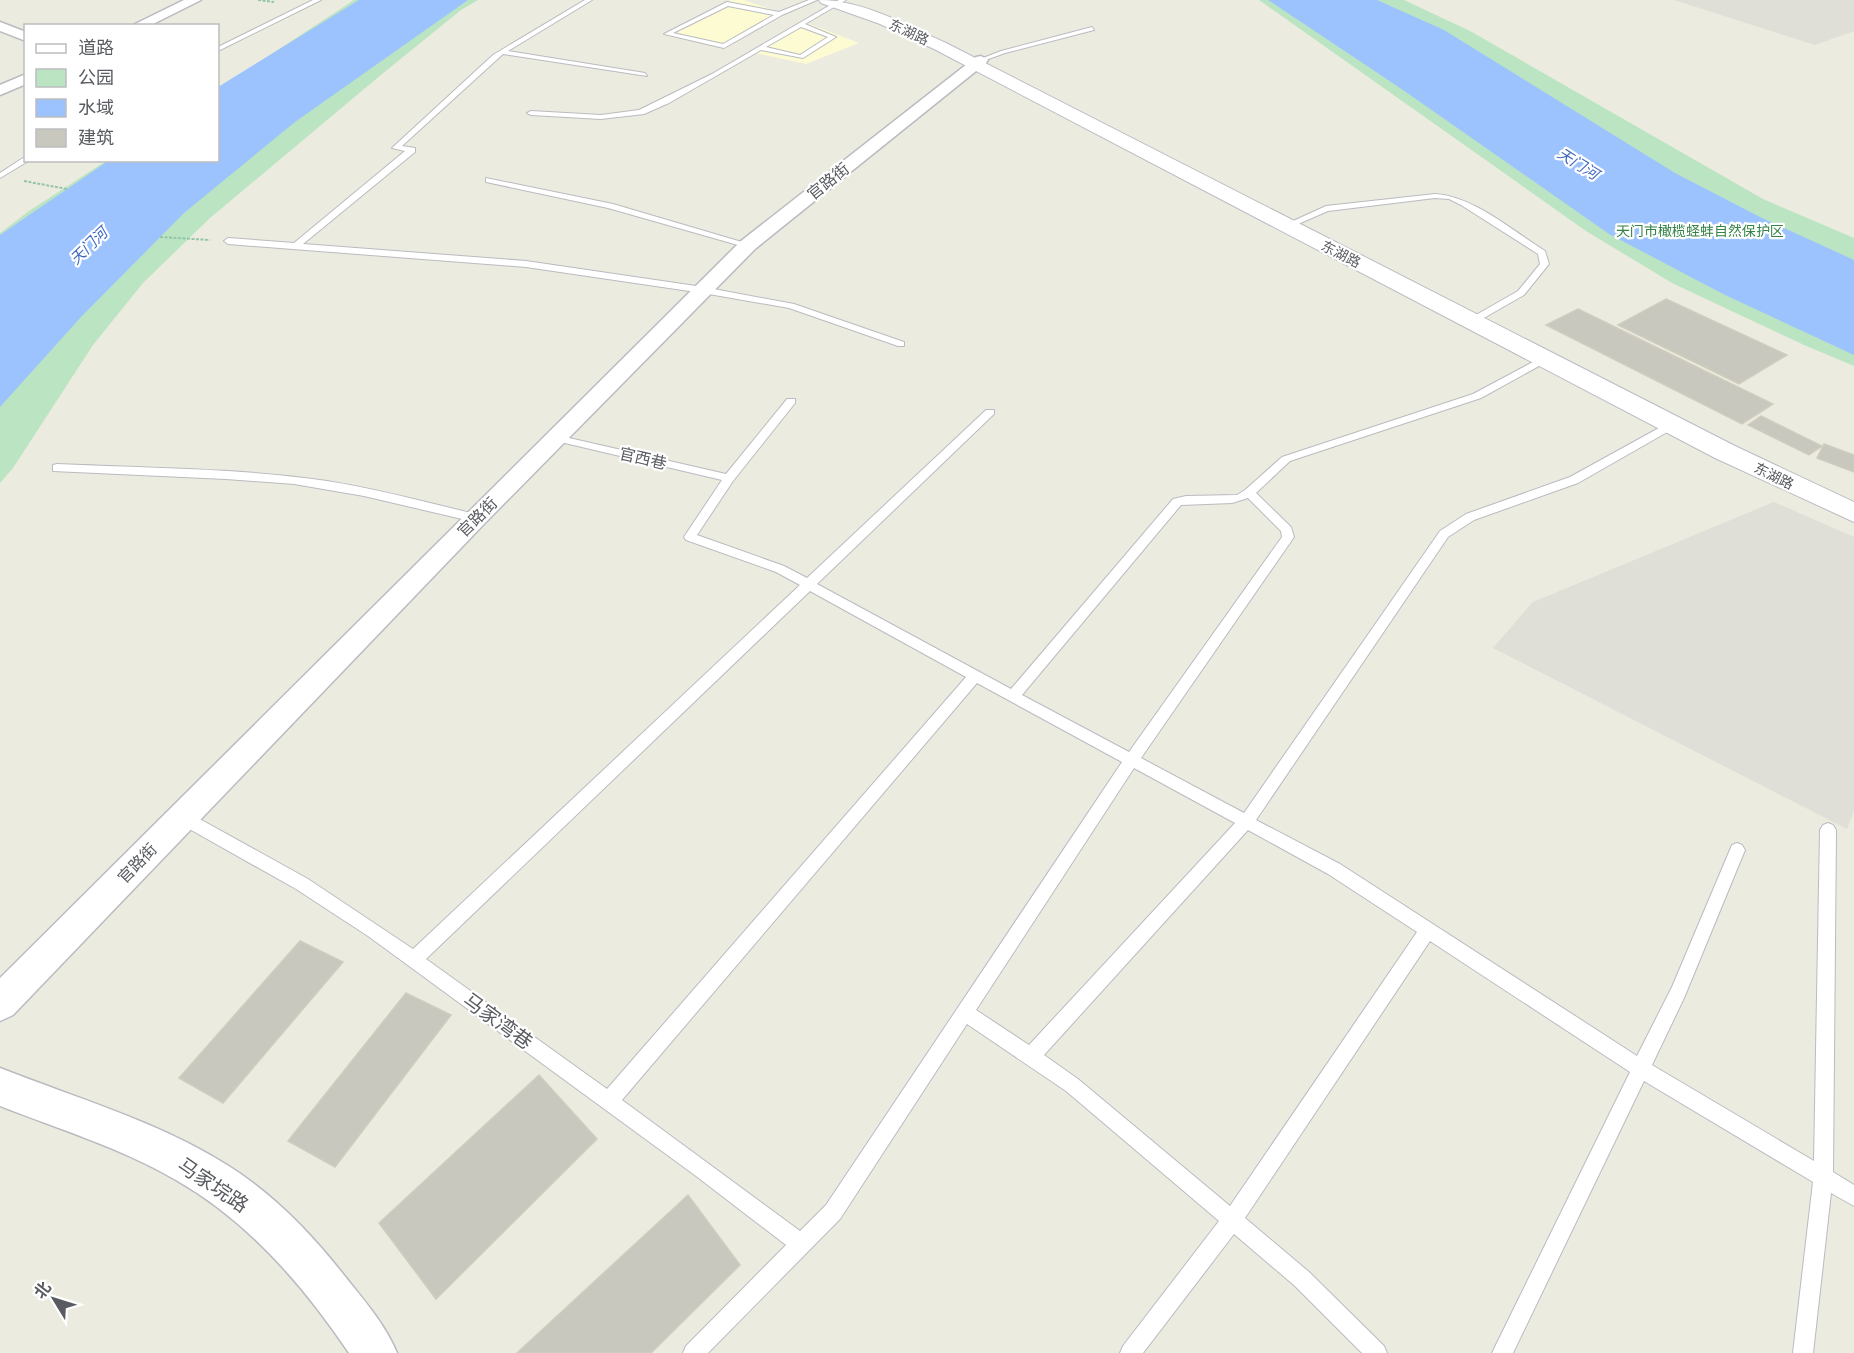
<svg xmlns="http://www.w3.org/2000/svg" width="1854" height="1353" font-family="Ubuntu,'Noto Sans SC',sans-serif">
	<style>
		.commercial { fill: #fdfbd2 }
		.industrial { fill: #dfded7 }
		.green { fill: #bbe4c2 }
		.water { fill: #9cc3fe }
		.building { fill: #c8c8bf; stroke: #d0cdbe; stroke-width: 1.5 }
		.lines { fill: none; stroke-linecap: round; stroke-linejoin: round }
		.lane-casing { stroke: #babbc1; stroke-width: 2 }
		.street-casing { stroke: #babbc1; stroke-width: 3 }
		.secondary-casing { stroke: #babcc3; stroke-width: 2 }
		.path { stroke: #94c4aa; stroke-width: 2; stroke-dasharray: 3 1.5; stroke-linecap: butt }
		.lane { fill: #fff; fill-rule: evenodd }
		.street { fill: #fff; fill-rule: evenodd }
		.secondary { fill: #fff; fill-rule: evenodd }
		.labels { text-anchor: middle; stroke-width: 4.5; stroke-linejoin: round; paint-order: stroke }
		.far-street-label { font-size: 14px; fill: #585b60; stroke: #fff }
		.far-park-label { font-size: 14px; fill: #358346; stroke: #fff }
		.far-water-label { font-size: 15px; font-style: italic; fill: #4069c1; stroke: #fff }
		.street-label { font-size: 16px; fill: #585b60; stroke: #fff }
		.near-street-label { font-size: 20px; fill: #585b60; stroke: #fff }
	</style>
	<rect width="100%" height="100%" fill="#ecebdf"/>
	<path class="commercial" d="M 731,0 L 744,0 L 784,14 L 725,48 L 662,35 Z
		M 807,23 L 859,43 L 806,64 L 755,53 Z"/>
	<path class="industrial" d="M 1674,0 L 1854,0 L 1854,31 L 1815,45 Z
		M 1774,502 L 1854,537 L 1854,811 L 1847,829 L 1493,648 L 1533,602 Z"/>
	<path class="green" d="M 354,0 L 478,0 L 461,10 L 382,74 L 210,218 L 143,283 L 93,345 L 13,468 L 0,483 L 0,233 L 29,211 L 106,161 L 218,160 L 218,89 Z
		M 1259,0 L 1404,0 L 1470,31 L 1763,199 L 1854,238 L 1854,366 L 1804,345 L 1672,283 L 1586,231 Z"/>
	<path class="water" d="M 359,0 L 468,0 L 295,122 L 184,213 L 81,317 L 0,407 L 0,235 L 108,161 L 218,160 L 218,87 Z
		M 1268,0 L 1377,0 L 1444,30 L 1675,173 L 1760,217 L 1854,260 L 1854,355 L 1725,295 L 1609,234 L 1403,90 Z"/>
	<path class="building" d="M 1666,299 L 1787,355 L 1739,384 L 1618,325 Z
		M 1578,309 L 1773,404 L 1742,424 L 1546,325 Z
		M 1761,416 L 1822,446 L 1809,455 L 1748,425 Z
		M 1824,444 L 1854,455 L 1854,472 L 1817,458 Z
		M 300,941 L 343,962 L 223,1103 L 179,1078 Z
		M 406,993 L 451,1015 L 335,1167 L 288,1141 Z
		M 539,1075 L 597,1139 L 436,1299 L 379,1223 Z
		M 688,1195 L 740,1265 L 651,1353 L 517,1353 Z"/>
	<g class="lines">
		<defs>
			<path id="lane" d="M 313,0 L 321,0 L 218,51 L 218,47 Z
				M 585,0 L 592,0 L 508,51 L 645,73 L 647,76 L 503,54 L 402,146 L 415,148 L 415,152 L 303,244 L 526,261 L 703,287 L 794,304 L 904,342 L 904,346 L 898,346 L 789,308 L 703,293 L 526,267 L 228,244 L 224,241 L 228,238 L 294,243 L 405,151 L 392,148 L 493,55 Z
				M 809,0 L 817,0 L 782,15 L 724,48 L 664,34 L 727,2 L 779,12 ZM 728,6 L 774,15 L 723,44 L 673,33 Z
				M 839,0 L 846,0 L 805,24 L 836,37 L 803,58 L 761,50 L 669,103 L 644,114 L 601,119 L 531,115 L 527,113 L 531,111 L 601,115 L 639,110 L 712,74 ZM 801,27 L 828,37 L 800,55 L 766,47 Z
				M 1092,27 L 1094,30 L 1005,53 L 983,61 L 978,60 L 1001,51 Z
				M 23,158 L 30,160 L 0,178 L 0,173 Z
				M 486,178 L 613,204 L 752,245 L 745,247 L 608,208 L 486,182 Z
				M 1435,194 C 1473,196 1513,231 1545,251 L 1549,264 L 1524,295 L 1482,319 L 1476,319 L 1476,315 L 1518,291 L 1540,264 L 1538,254 L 1461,205 L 1449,199 L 1435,198 L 1328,211 L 1298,224 L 1291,222 L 1326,206 Z
				M 1544,356 L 1548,357 L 1548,361 L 1481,398 L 1290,461 L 1256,493 L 1291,527 L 1294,537 L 1141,758 L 1244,813 L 1440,531 L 1466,514 L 1570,477 L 1668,423 L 1676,423 L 1676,427 L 1578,483 L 1474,520 L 1448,537 L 1256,820 L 1340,864 L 1637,1056 L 1672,987 L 1732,845 L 1737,843 L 1742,845 L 1745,850 L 1684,998 L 1652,1065 L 1814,1161 L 1820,830 L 1823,825 L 1828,823 L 1833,825 L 1836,830 L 1833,1172 L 1854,1185 L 1854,1206 L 1831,1193 L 1813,1353 L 1793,1353 L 1813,1182 L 1644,1081 L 1513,1353 L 1492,1353 L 1630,1072 L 1430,941 L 1245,1218 L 1309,1272 L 1384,1346 L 1387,1353 L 1362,1353 L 1295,1286 L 1234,1234 L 1143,1353 L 1120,1353 L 1123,1346 L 1219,1221 L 1066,1091 L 967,1024 L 840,1219 L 708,1353 L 683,1353 L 686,1346 L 786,1245 L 696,1176 L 368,936 L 296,889 L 177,822 L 174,817 L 177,812 L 182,811 L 187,812 L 308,879 L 413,949 L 800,585 L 776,572 L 686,540 L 684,537 L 722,480 L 552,440 L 552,436 L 556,435 L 726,474 L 787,399 L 795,399 L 795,403 L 733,481 L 697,535 L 784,566 L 807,578 L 986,410 L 994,410 L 994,414 L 817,584 L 1011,689 L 1173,499 L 1186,496 L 1237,495 L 1245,490 L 1282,457 L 1473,394 ZM 1248,498 L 1281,531 L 1282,537 L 1129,752 L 1022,695 L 1181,505 L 1232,503 ZM 810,591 L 966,677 L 607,1089 L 426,959 ZM 977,683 L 1122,762 L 826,1205 L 800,1231 L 622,1100 ZM 1134,768 L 1235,823 L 1029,1045 L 976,1010 ZM 1248,830 L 1328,874 L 1417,932 L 1230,1206 L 1078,1079 L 1044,1055 Z
				M 57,464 C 147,468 238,468 327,481 C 377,489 426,502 475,514 L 481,518 L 475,522 L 364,496 L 294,484 L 226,479 L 53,471 L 53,465 Z"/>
			<path id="street" d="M 184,0 L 201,0 L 149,26 L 131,26 Z
				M 0,22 L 26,32 L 26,41 L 0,31 Z
				M 981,56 L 988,60 L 986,63 L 755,249 L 484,524 L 13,1015 L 0,1021 L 0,978 L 741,241 L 976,57 Z
				M 26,74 L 26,84 L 0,95 L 0,85 Z
				M 0,1068 C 76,1098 157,1121 227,1165 C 272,1193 310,1232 343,1274 C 363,1299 385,1324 397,1353 L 349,1353 C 303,1285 248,1221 176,1180 C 121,1148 59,1129 0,1106 Z"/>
			<path id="secondary" d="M 819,0 C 863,0 906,25 946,43 L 1735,446 L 1854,502 L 1854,522 L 1715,458 L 934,49 L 880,24 L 821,3 Z"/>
		</defs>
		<use href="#lane" class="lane-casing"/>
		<use href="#street" class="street-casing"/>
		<use href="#secondary" class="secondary-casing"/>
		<path class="path" d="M 258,0 L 274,2
			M 24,181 L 67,189
			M 160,237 L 210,240"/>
		<use href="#lane" class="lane"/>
		<use href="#street" class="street"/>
		<use href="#secondary" class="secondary"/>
	</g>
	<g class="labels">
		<g class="far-street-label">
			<text transform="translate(909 32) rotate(25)" y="5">东湖路</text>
			<text transform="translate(1341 254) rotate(27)" y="5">东湖路</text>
			<text transform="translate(1774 476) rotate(26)" y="5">东湖路</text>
		</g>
		<g class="far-park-label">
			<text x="1700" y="236">天门市橄榄蛏蚌自然保护区</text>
		</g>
		<g class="far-water-label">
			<text transform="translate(1578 164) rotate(32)" y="5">天门河</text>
			<text transform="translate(89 246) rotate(-44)" y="5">天门河</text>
		</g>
		<g class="street-label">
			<text transform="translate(828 181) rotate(-39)" y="6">官路街</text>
			<text transform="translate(643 458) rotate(13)" y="6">官西巷</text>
			<text transform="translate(477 517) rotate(-45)" y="6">官路街</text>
			<text transform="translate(137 863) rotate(-46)" y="6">官路街</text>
		</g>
		<g class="near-street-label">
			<text transform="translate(498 1021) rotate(36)" y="7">马家湾巷</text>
			<text transform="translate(213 1185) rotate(34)" y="7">马家垸路</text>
		</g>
	</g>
	<rect x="24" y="24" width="195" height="138" fill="#ffffff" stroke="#bcbdbf" stroke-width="1.5"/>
	<rect x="36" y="44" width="30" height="9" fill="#ffffff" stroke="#bcbdbf" stroke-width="1.5"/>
	<text x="78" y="54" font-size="18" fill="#585b60">道路</text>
	<rect x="36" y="69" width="30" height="18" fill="#bbe4c2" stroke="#bcbdbf" stroke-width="1.5"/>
	<text x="78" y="84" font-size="18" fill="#585b60">公园</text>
	<rect x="36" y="99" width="30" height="18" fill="#9cc3fe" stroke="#bcbdbf" stroke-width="1.5"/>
	<text x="78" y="114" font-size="18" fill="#585b60">水域</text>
	<rect x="36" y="129" width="30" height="18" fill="#c8c8bf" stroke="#bcbdbf" stroke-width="1.5"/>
	<text x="78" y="144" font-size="18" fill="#585b60">建筑</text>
	<g transform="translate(54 1299) rotate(308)" stroke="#ffffff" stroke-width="4.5" paint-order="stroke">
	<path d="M0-4.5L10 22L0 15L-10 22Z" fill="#585b60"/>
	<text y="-9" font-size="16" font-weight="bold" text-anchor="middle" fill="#585b60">北</text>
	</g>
</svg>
